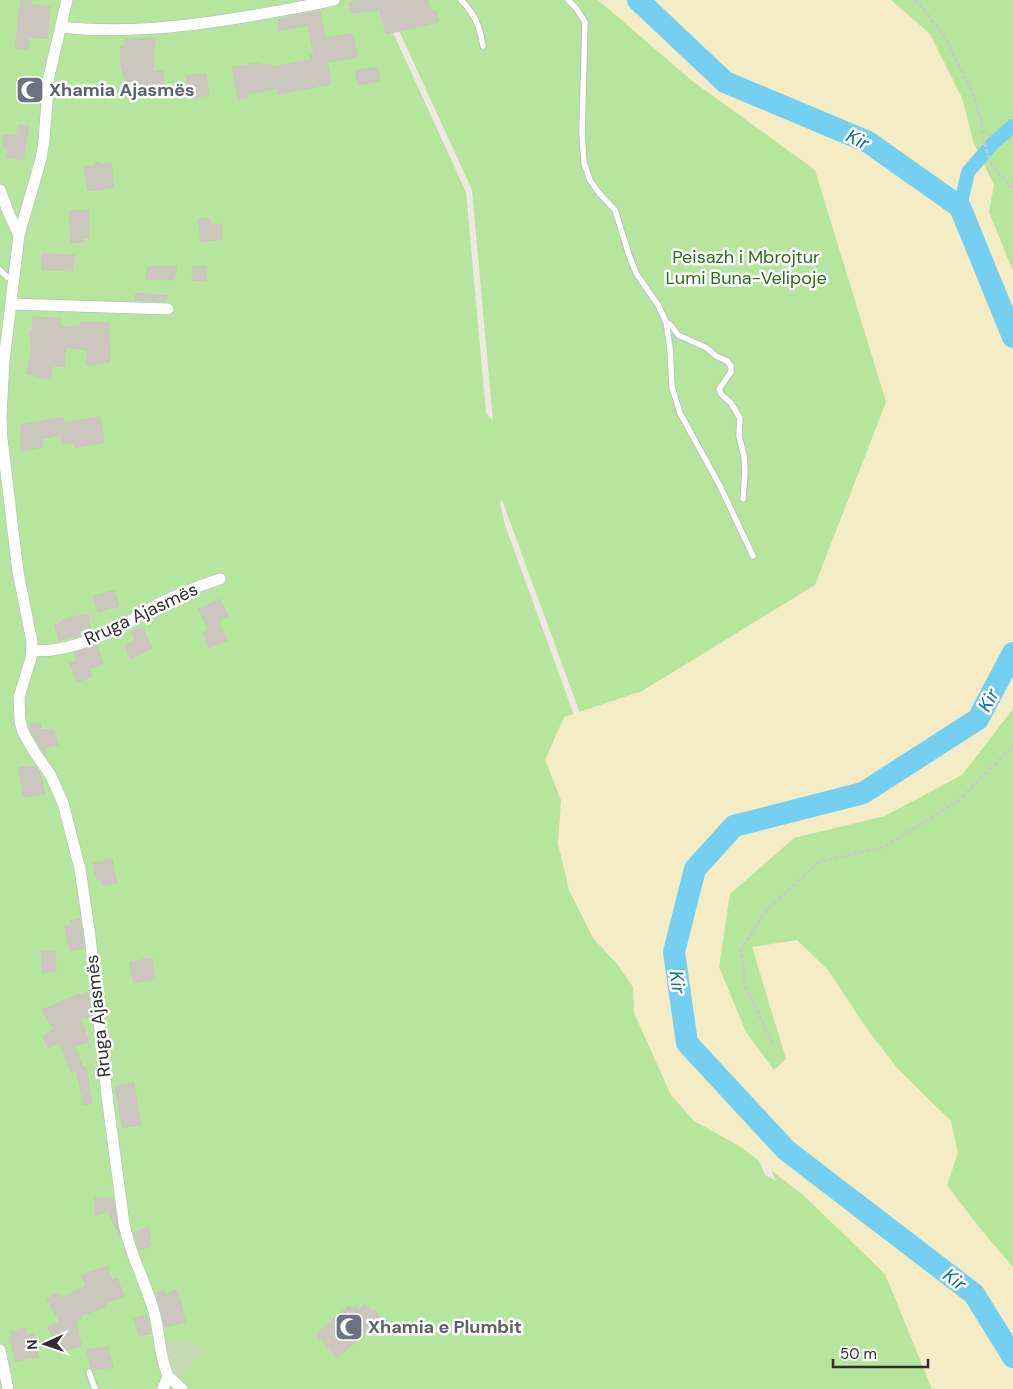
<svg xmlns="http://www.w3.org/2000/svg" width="1013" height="1389" font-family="'DM Sans',sans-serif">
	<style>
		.green { fill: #b6e59e; fill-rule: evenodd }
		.sand { fill: #f3ecc5 }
		.cemetery { fill: #c8d9b8 }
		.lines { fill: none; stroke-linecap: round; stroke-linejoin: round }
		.canal { stroke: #75cff0; stroke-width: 14 }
		.river { stroke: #75cff0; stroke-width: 22 }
		.building { fill: #cbc7bf; stroke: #cbc5ba }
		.lane-casing { stroke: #b4b7c1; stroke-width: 7 }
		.street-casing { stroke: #b4b7c1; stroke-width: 12 }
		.path { stroke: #c9c9c9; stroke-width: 2.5; stroke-dasharray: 4 2.5; stroke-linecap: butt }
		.lane { stroke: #fff; stroke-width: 5.5 }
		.street { stroke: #fff; stroke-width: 11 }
		.labels { text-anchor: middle; stroke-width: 5; stroke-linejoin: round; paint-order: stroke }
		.worship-label { font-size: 18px; font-weight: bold; fill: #5b616d; stroke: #fff; text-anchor: start }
		.park-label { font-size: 18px; fill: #2c6e1b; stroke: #fff }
		.street-label { font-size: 18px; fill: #2e2e2e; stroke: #fff }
		.water-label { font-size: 19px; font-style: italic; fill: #0d6fa3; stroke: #fff }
	</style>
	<rect width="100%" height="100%" fill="#efe9e1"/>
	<path class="green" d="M 0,0 L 378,0 L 466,192 L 486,413 L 493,421 L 472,190 L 385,0 L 1013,0 L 1013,1389 L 0,1389 ZM 502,500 L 585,727 L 776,1181 L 765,1175 L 580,732 L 505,525 L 500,502 Z"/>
	<path class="sand" d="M 598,0 L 891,0 L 930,34 L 962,98 L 974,144 L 994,185 L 989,212 L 1013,271 L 1013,709 L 962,775 L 885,816 L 794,838 L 730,894 L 719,967 L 746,1032 L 774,1070 L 786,1059 L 752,947 L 797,940 L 828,970 L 869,1032 L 899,1070 L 951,1121 L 958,1153 L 947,1185 L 979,1227 L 1013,1267 L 1013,1389 L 932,1389 L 885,1274 L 802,1194 L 741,1147 L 694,1121 L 671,1095 L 634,1013 L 633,987 L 617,964 L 593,938 L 569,890 L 558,844 L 561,800 L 545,760 L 564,717 L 642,691 L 815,585 L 886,402 L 815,170 L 691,80 Z"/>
	<path class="cemetery" d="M 184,1341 L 206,1349 L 180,1378 L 171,1368 L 166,1342 Z"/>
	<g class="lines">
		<path class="canal" d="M 960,207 L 968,172 L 994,142 L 1013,126"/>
		<path class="river" d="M 638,0 L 725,82 L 868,142 L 960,207 L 1013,337
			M 1013,653 L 978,719 L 863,793 L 734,826 L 695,869 L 674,952 L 687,1043 L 786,1150 L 974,1294 L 1013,1357"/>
	</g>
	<path class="building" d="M 21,0 L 31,1 L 32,5 L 50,7 L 47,39 L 29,37 L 28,50 L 15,48 Z
		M 362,0 L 428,0 L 431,12 L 436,11 L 439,22 L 386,34 L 380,10 L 351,13 L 349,2 Z
		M 320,11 L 325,38 L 353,34 L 357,57 L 327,62 L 331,84 L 278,94 L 277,89 L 247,94 L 248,97 L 238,99 L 232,67 L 259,63 L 259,65 L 264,64 L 264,66 L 272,64 L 273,67 L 311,60 L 310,55 L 314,54 L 308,25 L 277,31 L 279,19 Z
		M 155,38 L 153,71 L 164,71 L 162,95 L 138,94 L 138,80 L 126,82 L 121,67 L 121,46 L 125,47 L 125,39 Z
		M 377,67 L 380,81 L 358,85 L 355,71 Z
		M 206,73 L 209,95 L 189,98 L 186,76 Z
		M 33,75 L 41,83 L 40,90 L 27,104 L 16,93 Z
		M 18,125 L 29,126 L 23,160 L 6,158 L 8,148 L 3,148 L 4,135 L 17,135 Z
		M 96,162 L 103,165 L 111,163 L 114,187 L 88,191 L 84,167 L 94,166 Z
		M 88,210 L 89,238 L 83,238 L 83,242 L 71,243 L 69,211 Z
		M 210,218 L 210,225 L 221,224 L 223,239 L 201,242 L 198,219 Z
		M 42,254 L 74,255 L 73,271 L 42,270 Z
		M 151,266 L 177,266 L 174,280 L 146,279 L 148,267 Z
		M 193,266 L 207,267 L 206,281 L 192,280 Z
		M 136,293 L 155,295 L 168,296 L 166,301 L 135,300 Z
		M 33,317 L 61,318 L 61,327 L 80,326 L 81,322 L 108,323 L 110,362 L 86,366 L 87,350 L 66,347 L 64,367 L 52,366 L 51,379 L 27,374 L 31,347 L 30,331 L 33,329 Z
		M 63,417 L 63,423 L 100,417 L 104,442 L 75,448 L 74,443 L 62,444 L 61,434 L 42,439 L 43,447 L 21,451 L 21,425 Z
		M 114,590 L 119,606 L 98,612 L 93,596 Z
		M 220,599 L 228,616 L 219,620 L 227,641 L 209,648 L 203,632 L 208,630 L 199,609 Z
		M 88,614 L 91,632 L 59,641 L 55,625 L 62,623 L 62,621 L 69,618 Z
		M 142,627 L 152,648 L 130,659 L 125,645 L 135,640 L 131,631 Z
		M 97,645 L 103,664 L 89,669 L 92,677 L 77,682 L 70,663 L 77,661 L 74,653 Z
		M 30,723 L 40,723 L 41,730 L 54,729 L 58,745 L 45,748 L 46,756 L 30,729 Z
		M 35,766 L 40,773 L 45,794 L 23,797 L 19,768 Z
		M 112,859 L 117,883 L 102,886 L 101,879 L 97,880 L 93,863 Z
		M 80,919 L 84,948 L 70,951 L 65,926 L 71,925 L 70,921 Z
		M 41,951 L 55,951 L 56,971 L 42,973 Z
		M 152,958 L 155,979 L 134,983 L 130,962 Z
		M 88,992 L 91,1016 L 81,1019 L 89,1042 L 75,1046 L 83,1068 L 71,1072 L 60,1043 L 48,1048 L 43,1036 L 54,1030 L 42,1010 L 69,998 Z
		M 86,1067 L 92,1103 L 84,1105 L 76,1070 Z
		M 134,1083 L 141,1125 L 122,1128 L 115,1086 Z
		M 95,1198 L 113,1198 L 119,1235 L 108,1211 L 95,1216 Z
		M 148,1227 L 151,1236 L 149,1238 L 152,1246 L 139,1250 L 134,1233 Z
		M 107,1266 L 112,1280 L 117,1278 L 124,1296 L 106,1303 L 107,1306 L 80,1316 L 81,1319 L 76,1320 L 81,1346 L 60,1351 L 56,1335 L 52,1336 L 48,1327 L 60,1322 L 47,1299 L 59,1293 L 61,1298 L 86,1286 L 82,1275 Z
		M 164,1290 L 165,1295 L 176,1290 L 181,1303 L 185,1322 L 165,1327 L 156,1293 Z
		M 365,1304 L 372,1312 L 374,1310 L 382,1319 L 337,1358 L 316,1334 L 349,1306 L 352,1309 L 355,1306 L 358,1310 Z
		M 147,1315 L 151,1334 L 139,1336 L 134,1319 Z
		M 26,1328 L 27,1335 L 34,1334 L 38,1357 L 15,1361 L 10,1338 L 12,1338 L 11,1331 Z
		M 108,1347 L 113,1367 L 93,1370 L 91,1368 L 87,1350 Z"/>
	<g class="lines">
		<defs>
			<path id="lane" d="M 461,0 C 475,14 480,27 483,46
				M 568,0 L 576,8 L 585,22 L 582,133 L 584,163 L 590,180 L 599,193 L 615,210 L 629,255 L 636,273 L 658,305 L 666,322 L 670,348 L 672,387 L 680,413 L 720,486 L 753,556
				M 0,270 L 7,277 L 14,279
				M 666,322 L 671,325 L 678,335 L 707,348 L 716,356 L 727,361 L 731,366 L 731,372 L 719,389 L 721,394 L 731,403 L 740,418 L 739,436 L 744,456 L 745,471 L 743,499
				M 89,1372 L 95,1389"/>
			<path id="street" d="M 67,0 L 49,76 L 44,140 L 41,159 L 19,235 L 4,361 L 1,417 L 2,439 L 18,572 L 32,642 L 31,658 L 19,697 L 20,721 L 23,732 L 35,753 L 50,774 L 63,803 L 80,869 L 90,936 L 107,1096 L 124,1224 C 130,1255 146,1282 154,1312 C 160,1333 159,1356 168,1376 L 163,1389
				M 61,27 C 121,34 183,27 244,17 C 274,12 304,7 334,0
				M 0,190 L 9,214 L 19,235
				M 11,304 L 168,309
				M 32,650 C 56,654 94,640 116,629 C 130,622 142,613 156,605 C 176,595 198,586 220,579
				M 0,1350 L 8,1389
				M 168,1376 L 182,1389"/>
		</defs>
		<use href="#lane" class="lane-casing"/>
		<use href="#street" class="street-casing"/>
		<path class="path" d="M 914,0 L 922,7 L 946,39 L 974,96 L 982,124 L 983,140 L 991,163 L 999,174 L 1013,188
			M 772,1043 L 745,985 L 741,950 L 764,913 L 819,862 L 885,847 L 959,800 L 1013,746"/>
		<use href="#lane" class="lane"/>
		<use href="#street" class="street"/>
	</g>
	<defs>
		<symbol id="mosque-square" viewBox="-11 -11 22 22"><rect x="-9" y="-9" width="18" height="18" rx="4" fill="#6b7280" stroke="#fff"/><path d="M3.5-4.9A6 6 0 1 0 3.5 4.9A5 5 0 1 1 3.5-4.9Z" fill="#fff"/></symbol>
	</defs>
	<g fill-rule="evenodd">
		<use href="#mosque-square" x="14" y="74" width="32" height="32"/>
		<use href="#mosque-square" x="333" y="1311" width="32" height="32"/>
	</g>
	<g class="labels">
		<g class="worship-label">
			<text x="49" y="96">Xhamia Ajasmës</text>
			<text x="368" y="1333">Xhamia e Plumbit</text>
		</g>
		<g class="park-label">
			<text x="746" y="263">Peisazh i Mbrojtur<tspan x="746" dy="21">Lumi Buna-Velipoje</tspan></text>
		</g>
		<g class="street-label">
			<text transform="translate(141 614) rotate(-25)" y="6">Rruga Ajasmës</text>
			<text transform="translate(98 1016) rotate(-96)" y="6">Rruga Ajasmës</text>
		</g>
		<g class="water-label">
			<text transform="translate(858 139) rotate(26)" y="7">Kir</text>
			<text transform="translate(988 700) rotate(-62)" y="7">Kir</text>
			<text transform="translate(678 982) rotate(82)" y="7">Kir</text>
			<text transform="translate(955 1279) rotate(37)" y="7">Kir</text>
		</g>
	</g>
	<g transform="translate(45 1344) rotate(267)" stroke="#ffffff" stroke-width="4" paint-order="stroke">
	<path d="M0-4L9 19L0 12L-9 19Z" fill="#2e2e2e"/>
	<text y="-8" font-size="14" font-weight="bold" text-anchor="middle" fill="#2e2e2e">N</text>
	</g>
	<path d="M833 1359v8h95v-8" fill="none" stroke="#2e2e2e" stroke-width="2.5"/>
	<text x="840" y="1359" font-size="15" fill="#2e2e2e" stroke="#ffffff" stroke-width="4" paint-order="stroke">50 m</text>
</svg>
